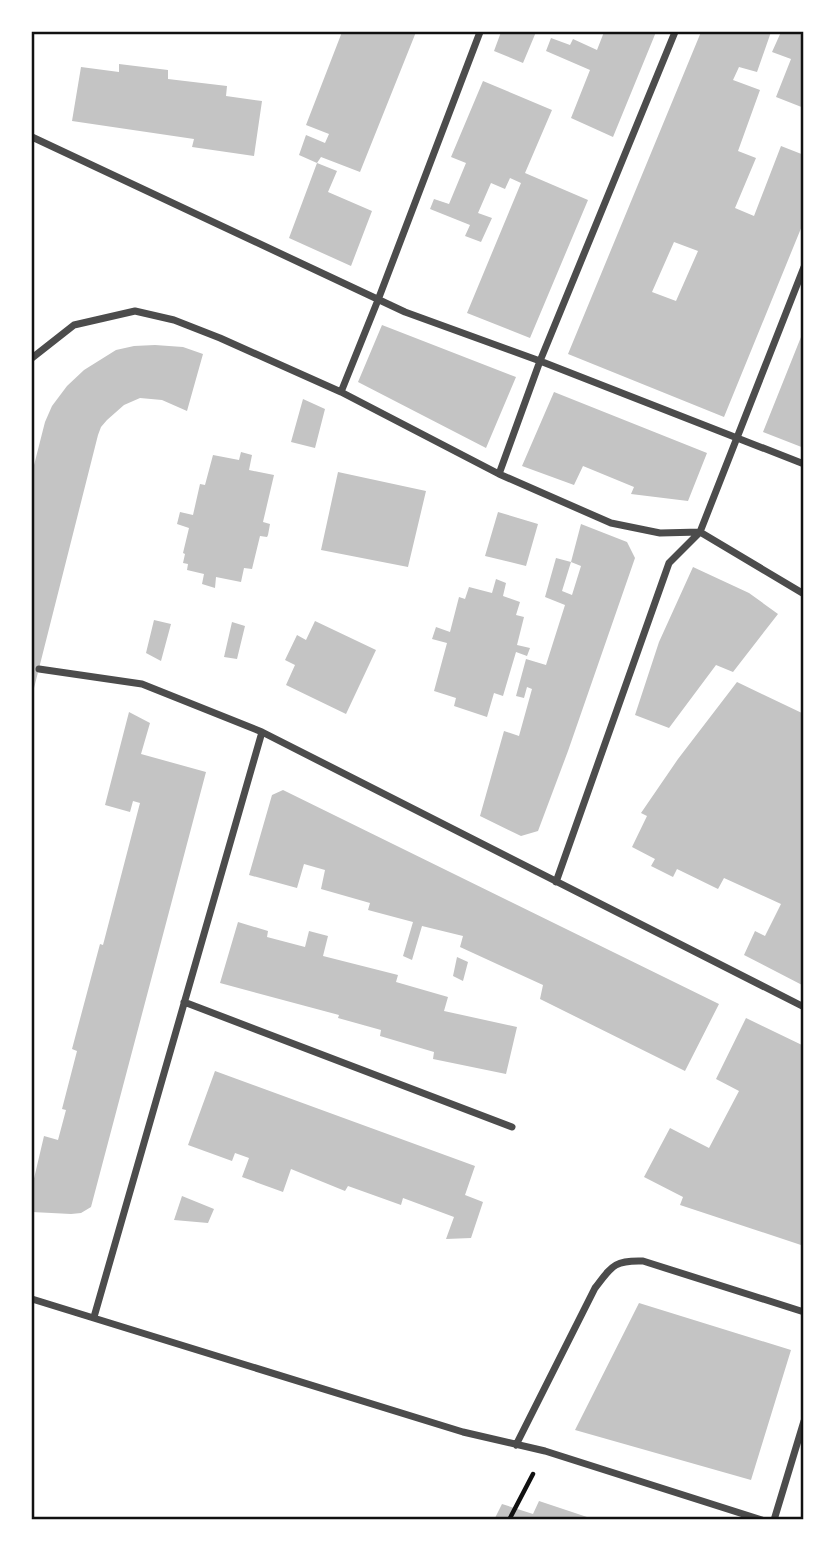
<svg xmlns="http://www.w3.org/2000/svg" width="835" height="1551" font-family="'Fira Sans',sans-serif">
	<style>
		.building { fill: #c4c4c4; fill-rule: evenodd }
		.lines { fill: none; stroke-linecap: round; stroke-linejoin: round }
		.path { stroke: #111; stroke-width: 4.5 }
		.minor { stroke: #4c4c4c; stroke-width: 7 }
		.neatline { fill: none; stroke: #111; stroke-width: 2.5 }
	</style>
	<rect width="100%" height="100%" fill="#fff"/>
	<path class="building" d="M 342,32 L 416,32 L 360,172 L 321,157 L 317,163 L 337,171 L 328,192 L 372,211 L 351,266 L 289,238 L 317,163 L 299,155 L 306,135 L 325,143 L 329,134 L 306,125 Z
		M 501,32 L 536,32 L 523,63 L 494,51 Z
		M 604,32 L 656,32 L 613,137 L 571,118 L 590,70 L 546,51 L 551,38 L 570,45 L 573,39 L 597,50 Z
		M 701,32 L 771,32 L 757,72 L 739,67 L 733,80 L 760,90 L 738,151 L 756,158 L 735,208 L 754,216 L 781,146 L 804,155 L 804,221 L 724,417 L 568,354 ZM 674,242 L 698,251 L 676,301 L 652,292 Z
		M 781,32 L 791,32 L 804,35 L 804,108 L 776,97 L 791,59 L 772,52 Z
		M 119,64 L 168,70 L 168,79 L 227,86 L 226,96 L 262,101 L 254,156 L 192,147 L 194,139 L 72,121 L 81,67 L 119,72 Z
		M 483,81 L 552,110 L 525,173 L 588,200 L 530,338 L 467,313 L 521,183 L 510,178 L 505,189 L 491,183 L 478,213 L 492,218 L 481,242 L 465,236 L 470,225 L 430,209 L 434,199 L 449,204 L 466,163 L 451,157 Z
		M 382,325 L 516,377 L 486,448 L 358,382 Z
		M 803,332 L 804,332 L 804,448 L 763,432 Z
		M 155,345 L 183,347 L 203,354 L 187,411 L 162,400 L 140,398 L 124,405 L 107,420 L 101,427 L 98,435 L 32,696 L 32,473 L 45,422 L 52,406 L 67,386 L 84,370 L 116,350 L 134,346 Z
		M 554,392 L 707,453 L 688,501 L 631,494 L 634,487 L 583,466 L 574,485 L 522,466 Z
		M 303,399 L 325,409 L 315,448 L 291,442 Z
		M 241,452 L 252,455 L 249,470 L 274,475 L 263,522 L 270,524 L 268,535 L 267,537 L 260,536 L 252,569 L 244,568 L 241,582 L 216,577 L 215,588 L 202,584 L 204,574 L 187,570 L 188,564 L 183,563 L 185,554 L 183,553 L 189,528 L 177,524 L 180,512 L 193,515 L 200,484 L 205,485 L 213,455 L 239,460 Z
		M 338,472 L 426,491 L 408,567 L 321,550 Z
		M 498,512 L 538,524 L 526,566 L 485,556 Z
		M 581,524 L 627,542 L 635,558 L 568,751 L 538,831 L 521,836 L 480,816 L 504,731 L 519,736 L 532,689 L 527,687 L 524,698 L 516,696 L 526,659 L 546,665 L 565,605 L 545,597 L 556,558 L 571,562 ZM 571,562 L 581,566 L 572,595 L 562,591 Z
		M 693,567 L 749,593 L 778,614 L 733,672 L 716,665 L 669,728 L 635,715 L 659,642 Z
		M 496,579 L 506,583 L 503,596 L 520,602 L 516,615 L 524,617 L 517,645 L 530,648 L 527,656 L 516,652 L 503,696 L 494,693 L 487,717 L 454,706 L 456,698 L 434,691 L 447,643 L 432,639 L 436,627 L 450,632 L 459,597 L 465,599 L 469,587 L 492,593 Z
		M 154,620 L 171,624 L 161,661 L 146,653 Z
		M 315,621 L 376,650 L 346,714 L 286,685 L 295,665 L 285,660 L 297,635 L 306,640 Z
		M 232,622 L 245,626 L 237,659 L 224,657 Z
		M 737,682 L 804,714 L 804,986 L 744,955 L 755,931 L 765,936 L 781,904 L 724,878 L 718,889 L 677,869 L 673,877 L 651,866 L 655,859 L 632,847 L 647,816 L 641,813 L 678,759 Z
		M 129,712 L 150,723 L 141,754 L 206,772 L 91,1207 L 81,1213 L 71,1214 L 32,1212 L 32,1187 L 44,1136 L 58,1140 L 66,1110 L 62,1109 L 77,1051 L 72,1049 L 100,944 L 103,945 L 140,803 L 133,801 L 130,812 L 105,805 Z
		M 283,790 L 719,1004 L 685,1071 L 540,999 L 543,985 L 460,947 L 463,936 L 422,926 L 412,960 L 403,956 L 413,922 L 368,910 L 370,903 L 321,889 L 325,870 L 304,864 L 297,888 L 249,875 L 272,795 Z
		M 238,922 L 268,931 L 267,937 L 305,947 L 309,931 L 328,936 L 323,956 L 398,975 L 396,982 L 448,997 L 444,1011 L 517,1027 L 506,1074 L 433,1059 L 434,1052 L 380,1036 L 381,1030 L 338,1018 L 339,1015 L 220,983 Z
		M 457,957 L 468,962 L 463,981 L 453,976 Z
		M 746,1018 L 804,1046 L 804,1246 L 680,1205 L 683,1197 L 644,1177 L 670,1128 L 709,1148 L 739,1091 L 716,1079 Z
		M 215,1071 L 475,1166 L 465,1195 L 483,1202 L 471,1238 L 446,1239 L 454,1217 L 403,1198 L 401,1205 L 348,1186 L 345,1191 L 291,1169 L 283,1192 L 242,1177 L 249,1158 L 235,1153 L 232,1161 L 188,1145 Z
		M 182,1196 L 214,1209 L 208,1223 L 174,1220 Z
		M 639,1303 L 791,1350 L 751,1480 L 575,1430 Z
		M 539,1501 L 593,1519 L 593,1520 L 494,1520 L 502,1504 L 533,1514 Z"/>
	<g class="lines">
		<path class="path" d="M 509,1520 L 533,1474"/>
		<path class="minor" d="M 32,137 L 405,312 L 540,361 L 804,464
			M 32,358 L 74,325 L 135,311 L 174,320 L 220,338 L 341,392 L 499,474 L 611,523 L 660,533 L 700,532
			M 341,392 L 378,300 L 480,32
			M 499,474 L 540,361 L 675,32
			M 700,532 L 804,594
			M 39,669 L 142,684 L 262,732 L 804,1007
			M 556,882 L 669,563 L 700,532 L 804,267
			M 184,1002 L 512,1127
			M 32,1299 L 463,1432 L 545,1451 L 762,1520
			M 94,1317 L 262,732
			M 516,1445 L 595,1288 C 612,1266 614,1260 643,1261 L 804,1312
			M 774,1520 L 804,1421"/>
	</g>
	<rect width="835" height="1551" fill="none" stroke="#ffffff" stroke-width="66"/>
	<rect x="33" y="33" width="769" height="1485" class="neatline"/>
</svg>
